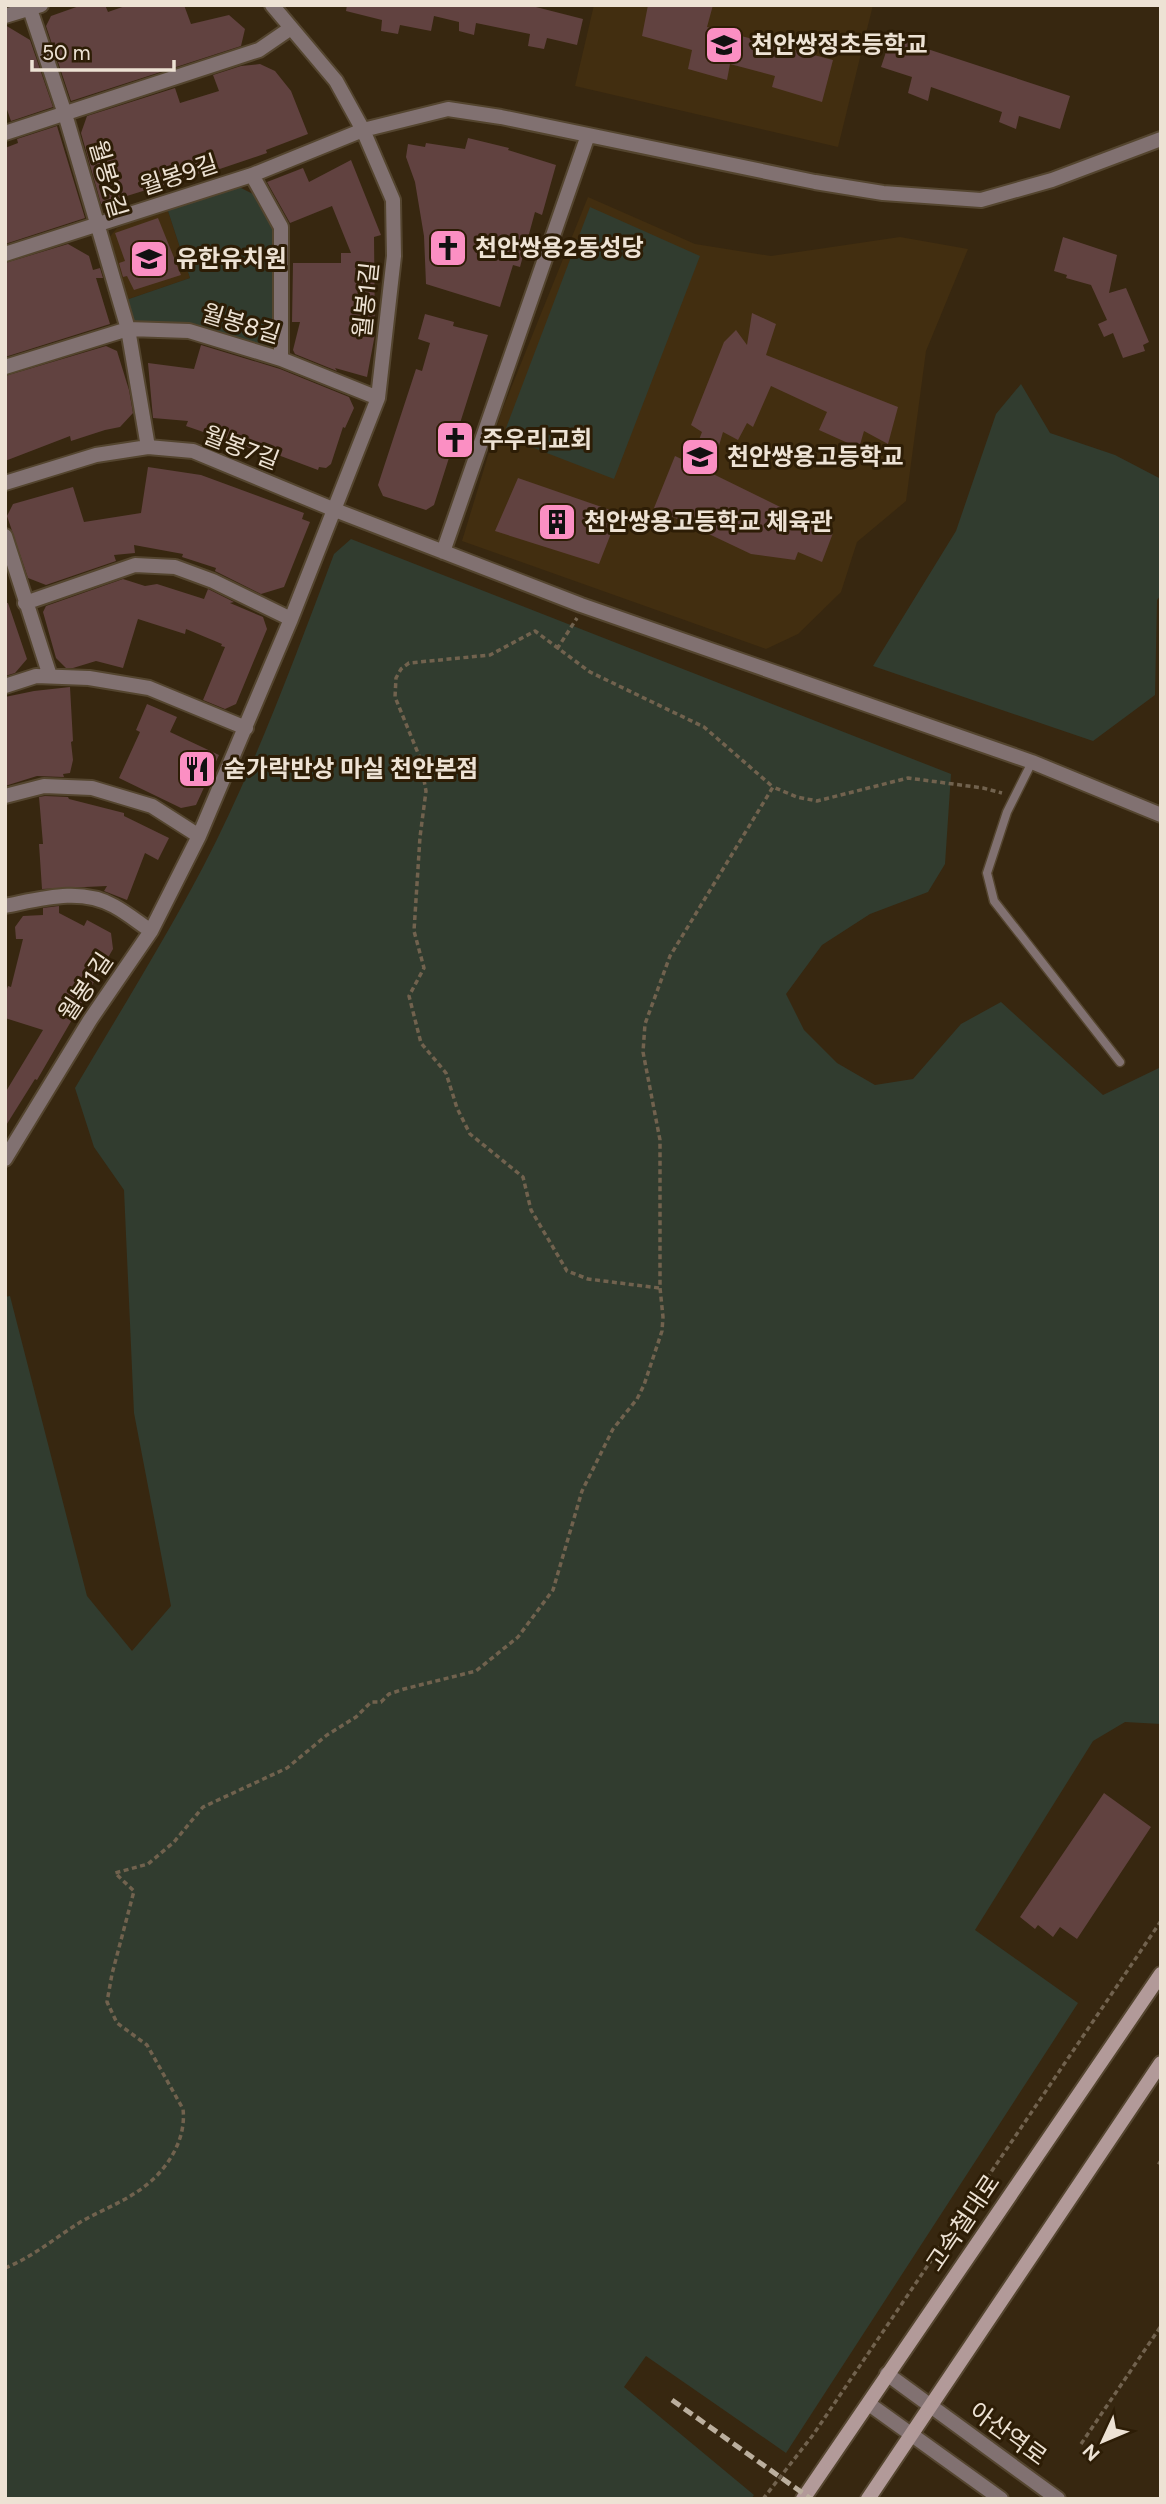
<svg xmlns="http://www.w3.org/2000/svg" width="1166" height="2504" font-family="Figtree,'Noto Sans KR',sans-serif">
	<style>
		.built { fill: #422e10 }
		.green { fill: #313c2f }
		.building { fill: #614240 }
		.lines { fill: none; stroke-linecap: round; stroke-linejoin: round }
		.service-casing { stroke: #54452f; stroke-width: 11 }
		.minor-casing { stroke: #54452f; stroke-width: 18 }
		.tertiary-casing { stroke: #54452f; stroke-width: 18 }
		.secondary-casing { stroke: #54452f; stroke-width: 18 }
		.path { stroke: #71624e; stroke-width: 3.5; stroke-dasharray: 5 3.5; stroke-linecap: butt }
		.service { stroke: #817171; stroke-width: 8 }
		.minor { stroke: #817171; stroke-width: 14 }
		.tertiary { stroke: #817171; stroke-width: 14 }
		.secondary { stroke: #b29a99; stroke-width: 14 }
		.rail { stroke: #bbaf9e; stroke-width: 5; stroke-dasharray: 10 5; stroke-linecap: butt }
		.labels { text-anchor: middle; stroke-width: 6; stroke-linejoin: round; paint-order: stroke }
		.poi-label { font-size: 24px; font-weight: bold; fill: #ede2d4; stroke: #2d1d06; text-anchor: start }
		.street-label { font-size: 24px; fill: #ede2d4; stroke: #2d1d06 }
	</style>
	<rect width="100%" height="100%" fill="#372710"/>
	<path class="built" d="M 594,5 L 873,5 L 838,147 L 575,86 Z
		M 588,197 L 695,244 L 771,256 L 900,237 L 968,249 L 926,351 L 906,501 L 857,542 L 841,592 L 798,634 L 766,649 L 462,541 L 501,413 Z
		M 167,208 L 190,278 L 126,300 L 108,239 L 117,228 Z"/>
	<path class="green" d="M 237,186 L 257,196 L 276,229 L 274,346 L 269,350 L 134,325 L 126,300 L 190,278 L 167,208 Z
		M 590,207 L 700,256 L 614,479 L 503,436 Z
		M 1021,384 L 1050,433 L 1115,455 L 1161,479 L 1161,595 L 1157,600 L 1155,695 L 1093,741 L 873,666 L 956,531 L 996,414 Z
		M 351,539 L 951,774 L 945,864 L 928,892 L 870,914 L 822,945 L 786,994 L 804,1030 L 837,1063 L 875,1085 L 913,1079 L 961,1024 L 1001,1002 L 1103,1095 L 1161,1067 L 1161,1724 L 1125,1722 L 1093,1741 L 975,1930 L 1078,2003 L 786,2453 L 646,2356 L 624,2387 L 754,2495 L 751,2499 L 5,2499 L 5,1297 L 10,1296 L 87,1596 L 132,1651 L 171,1606 L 134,1413 L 124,1190 L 94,1147 L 75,1088 C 118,1015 163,943 203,867 C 255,767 294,660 334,554 Z"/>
	<path class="building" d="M 82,5 L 105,5 L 108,12 L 128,5 L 184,5 L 191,24 L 229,15 L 245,29 L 241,46 L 71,101 L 46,26 L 51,16 Z
		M 347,5 L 528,5 L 583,19 L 577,45 L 547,38 L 544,49 L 528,46 L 530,34 L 476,23 L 474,35 L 459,31 L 459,22 L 434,16 L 431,31 L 400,25 L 398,34 L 381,31 L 382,20 L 346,11 Z
		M 648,5 L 713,5 L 707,27 L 833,60 L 822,102 L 772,87 L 775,76 L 730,64 L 727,80 L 688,69 L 692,50 L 642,36 Z
		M 5,25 L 30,40 L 53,107 L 11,121 L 5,104 Z
		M 891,37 L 1070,96 L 1060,129 L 1019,116 L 1016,129 L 999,122 L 1002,112 L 931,87 L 928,101 L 908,93 L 912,77 L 881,67 Z
		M 260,64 L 275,71 L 291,91 L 308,134 L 266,150 L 267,153 L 202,175 L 201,173 L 101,204 L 81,133 L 87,116 L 175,88 L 180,103 L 219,91 L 213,75 L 241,66 Z
		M 57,126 L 85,218 L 5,244 L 5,148 L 18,143 L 17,139 Z
		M 468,138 L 509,148 L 508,150 L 556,165 L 542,215 L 535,212 L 520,267 L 513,265 L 500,307 L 426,284 L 424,236 L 415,182 L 406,157 L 408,144 L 425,147 L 426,143 L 465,149 Z
		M 351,160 L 381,235 L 374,237 L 375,334 L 367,377 L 335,368 L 337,371 L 295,354 L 293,350 L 300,322 L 292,322 L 293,263 L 341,263 L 341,253 L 351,253 L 332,206 L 290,223 L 267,182 L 303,168 L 309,182 Z
		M 158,218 L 181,275 L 134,290 L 127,276 L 123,277 L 119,263 L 125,261 L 115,233 Z
		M 1063,237 L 1117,255 L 1109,293 L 1126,288 L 1149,342 L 1143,345 L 1145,351 L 1123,358 L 1113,333 L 1104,337 L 1098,324 L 1107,320 L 1091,285 L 1066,278 L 1067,275 L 1054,271 Z
		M 68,244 L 89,256 L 93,270 L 100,268 L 103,278 L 96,278 L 110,324 L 5,357 L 5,263 Z
		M 752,313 L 776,324 L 766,355 L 898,407 L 888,444 L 864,431 L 859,448 L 819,430 L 827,412 L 771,386 L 753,427 L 747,423 L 738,440 L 723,432 L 711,473 L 833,533 L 822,562 L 798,552 L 795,560 L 751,554 L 654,508 L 675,456 L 690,463 L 702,432 L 691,425 L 724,342 L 736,330 L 747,345 Z
		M 425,314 L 454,322 L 453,326 L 488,335 L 434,505 L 426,510 L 383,496 L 378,485 L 416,369 L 422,371 L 430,343 L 418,339 Z
		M 201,345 L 280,369 L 349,397 L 354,408 L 345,428 L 343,427 L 331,464 L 326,468 L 319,467 L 318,470 L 262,449 L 261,452 L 186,426 L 188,421 L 153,418 L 148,363 L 194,369 Z
		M 106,346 L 117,351 L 129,390 L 133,413 L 120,427 L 105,430 L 71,441 L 70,436 L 5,461 L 5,376 Z
		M 148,467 L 201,475 L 304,513 L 302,519 L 310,522 L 284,587 L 261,594 L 215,571 L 216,568 L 182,557 L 183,554 L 134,545 L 135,553 L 114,555 L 116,561 L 46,585 L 28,578 L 7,516 L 13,504 L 73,487 L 84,522 L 141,513 Z
		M 518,478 L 619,513 L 599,564 L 495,531 Z
		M 123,579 L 145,586 L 157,584 L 204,599 L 208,589 L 234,602 L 230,603 L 263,617 L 267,629 L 236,704 L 225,709 L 203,700 L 225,647 L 221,646 L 222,644 L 186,629 L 185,634 L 138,619 L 123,668 L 96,661 L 73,668 L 66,668 L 56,658 L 43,612 L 46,606 Z
		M 5,603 L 8,603 L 27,659 L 15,673 L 5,676 Z
		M 70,687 L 73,741 L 71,742 L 73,760 L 70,773 L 63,774 L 64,777 L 37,776 L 5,786 L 5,697 L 34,691 Z
		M 147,704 L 177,717 L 170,732 L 219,755 L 196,805 L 181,808 L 119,778 L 140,732 L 136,730 Z
		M 45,796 L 68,797 L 69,799 L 124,813 L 124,816 L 169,838 L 158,860 L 145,853 L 127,900 L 104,891 L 107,886 L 42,889 L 39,844 L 43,844 L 39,797 Z
		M 59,906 L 59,913 L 84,926 L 87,920 L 111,933 L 113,949 L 37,1080 L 35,1079 L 5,1127 L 5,1093 L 43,1030 L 5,1018 L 5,995 L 8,986 L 11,987 L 23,939 L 16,939 L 15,927 L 23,916 L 43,915 L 43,908 Z
		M 1104,1793 L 1151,1827 L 1077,1939 L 1060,1927 L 1053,1937 L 1038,1925 L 1035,1929 L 1020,1917 Z"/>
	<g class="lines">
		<defs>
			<path id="service" d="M 1032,762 L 1007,812 L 987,873 L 994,901 L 1120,1062"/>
			<path id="minor" d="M 30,9 L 65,114 L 128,329 L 148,447
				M 5,16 L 41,5
				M 5,133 L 259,50 L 291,28
				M 252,175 L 281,227 L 281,359
				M 5,254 L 252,175 L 363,130 L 448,109 L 501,117 L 815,182 L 883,193 L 981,200 L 1052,180 L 1161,139
				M 5,367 L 128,329 L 189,331 L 281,359 L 378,398
				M 5,483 L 96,455 L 148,447 L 193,451 L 335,510 L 581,605 L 1032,762 L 1161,815
				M 5,536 L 50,676
				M 443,552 L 588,135
				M 25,603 L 135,565 L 175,567 L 213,581 L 291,619
				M 5,686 L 36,676 L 89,678 L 149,688 L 246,728
				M 5,796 L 44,786 L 92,788 L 152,806 L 199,836
				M 5,906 C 41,899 80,887 114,906 C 127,913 139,923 151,931
				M 5,1159 L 90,1020 L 151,931 L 199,836 L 291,619 L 378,398 L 394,256 L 393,200 L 363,130 L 336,81 L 272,5"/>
			<path id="tertiary" d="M 887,2374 L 1058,2499
				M 869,2404 L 1001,2499"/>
			<path id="secondary" d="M 803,2499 L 1161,1974
				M 868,2499 L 1161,2063"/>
		</defs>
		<use href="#service" class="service-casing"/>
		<use href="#minor" class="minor-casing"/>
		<use href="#tertiary" class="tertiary-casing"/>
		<use href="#secondary" class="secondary-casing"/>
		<path class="path" d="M 557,649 L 577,618
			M 659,1288 L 588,1279 L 567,1271 L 531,1210 L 523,1177 L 470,1134 L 457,1108 L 446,1073 L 421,1043 L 409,996 L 424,968 L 414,931 L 420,837 L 426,791 L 420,758 L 395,697 L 396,678 L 401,669 L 409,663 L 490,655 L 535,631 L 590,672 L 704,727 L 773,787
			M 1158,2162 L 1161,2164
			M 5,2268 C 31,2258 55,2238 79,2223 C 97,2212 117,2205 135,2193 C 163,2176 187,2143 183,2109 L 147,2045 L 117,2023 L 107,2002 L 112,1974 L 134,1891 L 115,1873 L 148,1864 L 174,1842 L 203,1807 L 287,1768 L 327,1735 L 356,1717 L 371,1702 L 381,1702 L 389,1694 L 404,1689 L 476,1671 L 518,1637 L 553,1590 L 582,1491 L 613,1429 L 637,1399 L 644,1385 L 662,1331 L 663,1317 L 660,1288 L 660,1140 L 643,1052 L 645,1024 L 670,956 L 773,787 L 797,797 L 817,801 L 908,778 L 983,788 L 1002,793
			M 1081,2444 L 1161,2326
			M 763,2499 L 813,2435 L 1161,1921"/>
		<use href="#service" class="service"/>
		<use href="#minor" class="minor"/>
		<use href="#tertiary" class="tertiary"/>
		<use href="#secondary" class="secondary"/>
		<path class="rail" d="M 672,2400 L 811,2499"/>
	</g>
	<defs>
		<symbol id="school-square" viewBox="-11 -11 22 22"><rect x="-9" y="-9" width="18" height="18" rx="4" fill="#fb8fc3" stroke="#2d1d06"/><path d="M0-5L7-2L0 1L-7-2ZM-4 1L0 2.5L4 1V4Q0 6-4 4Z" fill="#111"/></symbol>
		<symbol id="church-square" viewBox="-11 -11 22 22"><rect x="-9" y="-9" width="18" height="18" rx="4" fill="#fb8fc3" stroke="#2d1d06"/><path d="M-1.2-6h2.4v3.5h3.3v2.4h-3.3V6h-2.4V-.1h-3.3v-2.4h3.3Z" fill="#111"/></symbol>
		<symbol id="building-square" viewBox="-11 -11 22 22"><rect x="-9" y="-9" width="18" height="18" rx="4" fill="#fb8fc3" stroke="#2d1d06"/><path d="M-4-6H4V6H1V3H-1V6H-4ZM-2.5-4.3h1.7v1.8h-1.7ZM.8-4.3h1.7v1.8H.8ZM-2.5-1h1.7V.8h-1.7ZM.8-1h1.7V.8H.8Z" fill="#111"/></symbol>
		<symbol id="restaurant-square" viewBox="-11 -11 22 22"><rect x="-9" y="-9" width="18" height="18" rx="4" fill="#fb8fc3" stroke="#2d1d06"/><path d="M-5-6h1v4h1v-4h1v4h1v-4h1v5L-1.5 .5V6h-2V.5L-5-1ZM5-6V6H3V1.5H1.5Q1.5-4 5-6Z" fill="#111"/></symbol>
	</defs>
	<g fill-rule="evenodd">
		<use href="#school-square" x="702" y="23" width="44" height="44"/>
		<use href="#church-square" x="426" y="226" width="44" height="44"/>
		<use href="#school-square" x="127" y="237" width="44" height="44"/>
		<use href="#church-square" x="433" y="418" width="44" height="44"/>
		<use href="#school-square" x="678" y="435" width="44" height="44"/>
		<use href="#building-square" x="535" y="500" width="44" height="44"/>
		<use href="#restaurant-square" x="175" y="747" width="44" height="44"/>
	</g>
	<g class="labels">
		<g class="poi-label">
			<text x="751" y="53">천안쌍정초등학교</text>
			<text x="475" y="256">천안쌍용2동성당</text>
			<text x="176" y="267">유한유치원</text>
			<text x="482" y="448">주우리교회</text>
			<text x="727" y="465">천안쌍용고등학교</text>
			<text x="584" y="530">천안쌍용고등학교 체육관</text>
			<text x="224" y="777">숟가락반상 마실 천안본점</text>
		</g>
		<g class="street-label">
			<text transform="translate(179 175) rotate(-18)" y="8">월봉9길</text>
			<text transform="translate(108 179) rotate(74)" y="8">월봉2길</text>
			<text transform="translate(366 300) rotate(-84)" y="8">월봉1길</text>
			<text transform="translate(241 324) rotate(17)" y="8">월봉8길</text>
			<text transform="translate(241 448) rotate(21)" y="8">월봉7길</text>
			<text transform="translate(86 987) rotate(-56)" y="8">월봉1길</text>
			<text transform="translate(963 2223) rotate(-56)" y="8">고속철대로</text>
			<text transform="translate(1008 2434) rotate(36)" y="8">아산역로</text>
		</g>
	</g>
	<rect width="1166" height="2504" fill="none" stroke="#ede2d4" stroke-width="14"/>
	<g transform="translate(1103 2441) rotate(226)" stroke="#2d1d06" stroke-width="5" paint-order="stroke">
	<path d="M0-5L12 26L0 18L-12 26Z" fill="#ede2d4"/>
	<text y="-10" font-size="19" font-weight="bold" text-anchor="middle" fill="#ede2d4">N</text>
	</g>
	<path d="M32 60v10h142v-10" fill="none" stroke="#ede2d4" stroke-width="3.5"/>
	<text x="42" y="60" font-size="21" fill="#ede2d4" stroke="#2d1d06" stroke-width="5" paint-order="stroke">50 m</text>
</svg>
